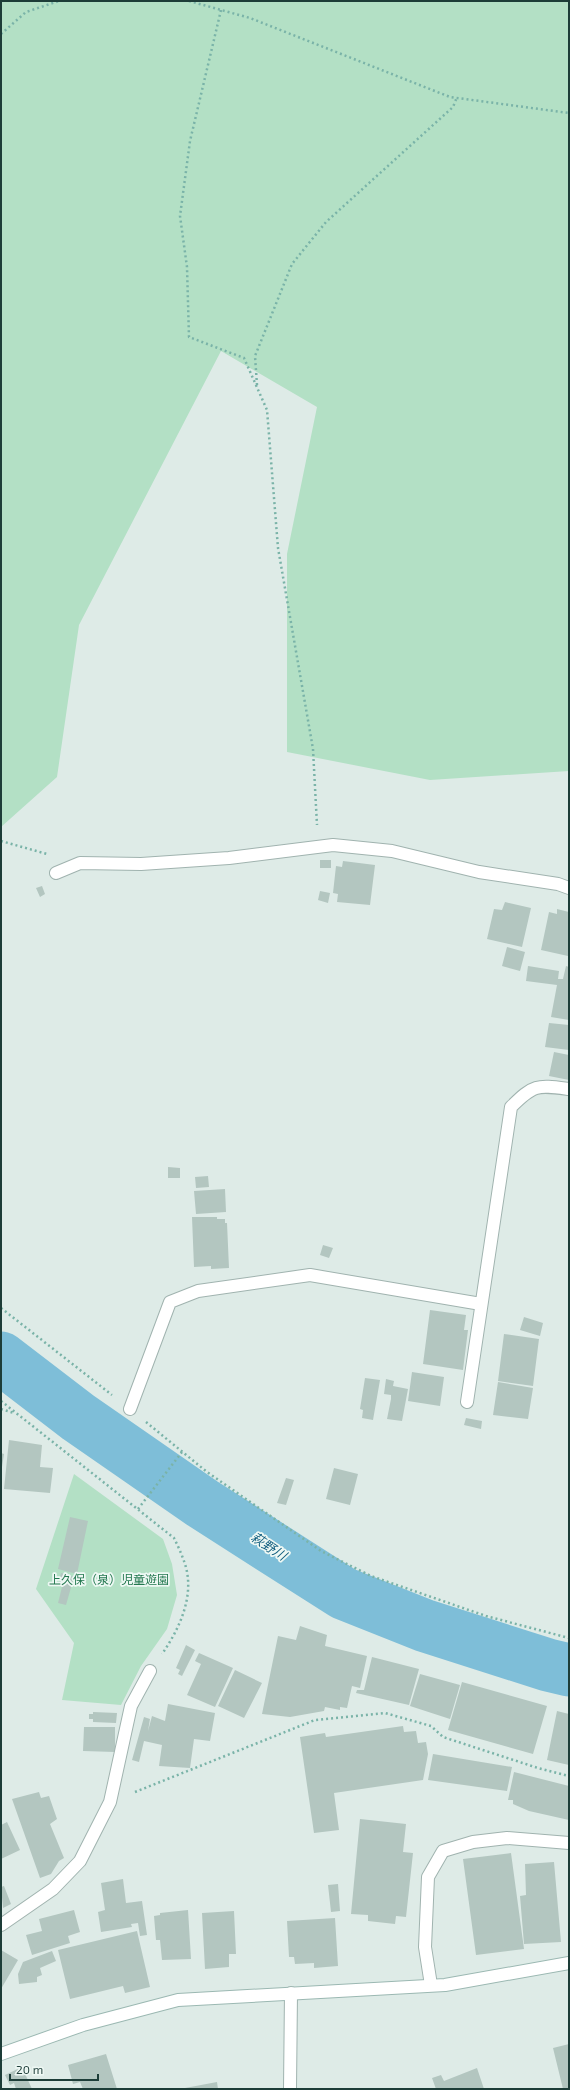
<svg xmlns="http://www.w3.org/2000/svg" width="570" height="2090" font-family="'Exo 2','Noto Sans JP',sans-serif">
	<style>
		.green { fill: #b3e0c5 }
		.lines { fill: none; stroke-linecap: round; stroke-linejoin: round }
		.river { stroke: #7ebed8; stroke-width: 53 }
		.building { fill: #b3c6c0 }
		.lane-casing { stroke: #a0b3af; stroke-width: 14 }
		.street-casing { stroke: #a0b3af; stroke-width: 14 }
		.secondary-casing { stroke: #9bb8b2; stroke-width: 14 }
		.path { stroke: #7ab3a8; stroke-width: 2.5; stroke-dasharray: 2 3; stroke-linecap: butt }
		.lane { stroke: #fff; stroke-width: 12 }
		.street { stroke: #fff; stroke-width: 12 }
		.secondary { stroke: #fff; stroke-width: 12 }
		.labels { text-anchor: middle; stroke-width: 3.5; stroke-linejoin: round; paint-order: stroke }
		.park-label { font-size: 12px; fill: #23784f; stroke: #eef8f4 }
		.water-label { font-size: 13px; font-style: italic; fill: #115e7f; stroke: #eef8f4 }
	</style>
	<rect width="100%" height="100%" fill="#deebe7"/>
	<path class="green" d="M 1,1 L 569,1 L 569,771 L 430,780 L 287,752 L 287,554 L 317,407 L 221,351 L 79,625 L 57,777 L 1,827 Z
		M 74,1474 L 163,1539 L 172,1564 L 177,1595 L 167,1629 L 141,1666 L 121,1705 L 62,1700 L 74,1643 L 36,1589 Z"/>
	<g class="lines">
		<path class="river" d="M 1,1358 L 78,1417 L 202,1503 L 343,1593 L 426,1626 L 548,1665 L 569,1670"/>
	</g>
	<path class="building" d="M 320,860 L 331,860 L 331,868 L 320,868 Z
		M 343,861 L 375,865 L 370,905 L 337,902 L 338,894 L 333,893 L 336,866 L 342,867 Z
		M 42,886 L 45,894 L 40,897 L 36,888 Z
		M 320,891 L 330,893 L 328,903 L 318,900 Z
		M 505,902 L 531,908 L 522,947 L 487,939 L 494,909 L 502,910 Z
		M 557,909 L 569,912 L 568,956 L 541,950 L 549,912 L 557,914 Z
		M 507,947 L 525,952 L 520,971 L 502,966 Z
		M 528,966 L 559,971 L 558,979 L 563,979 L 566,966 L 569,967 L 569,1020 L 551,1017 L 557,985 L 526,981 Z
		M 549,1023 L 569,1025 L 569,1050 L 545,1047 Z
		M 554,1052 L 569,1055 L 569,1080 L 549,1076 Z
		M 168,1167 L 180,1168 L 180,1178 L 168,1178 Z
		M 208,1176 L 209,1187 L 196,1188 L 195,1177 Z
		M 225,1189 L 226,1212 L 196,1214 L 194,1191 Z
		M 192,1217 L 217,1217 L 217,1219 L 225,1219 L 225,1223 L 227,1223 L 229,1268 L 211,1269 L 211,1266 L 194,1267 Z
		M 323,1245 L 333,1248 L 329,1258 L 320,1255 Z
		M 430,1310 L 466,1315 L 464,1330 L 468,1330 L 463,1370 L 423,1364 Z
		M 524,1317 L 543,1323 L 540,1336 L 520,1330 Z
		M 504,1334 L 539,1339 L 533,1386 L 498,1381 Z
		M 412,1372 L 444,1377 L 440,1406 L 408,1401 Z
		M 365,1378 L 380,1380 L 373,1420 L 362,1418 L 363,1410 L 360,1409 Z
		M 386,1379 L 394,1381 L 393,1386 L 408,1389 L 402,1421 L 387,1419 L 391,1399 L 391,1395 L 384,1394 Z
		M 498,1382 L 533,1388 L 528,1419 L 493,1415 Z
		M 466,1418 L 482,1421 L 481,1429 L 464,1425 Z
		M 9,1440 L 42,1445 L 40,1467 L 53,1468 L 50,1493 L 4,1489 Z
		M 1,1453 L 4,1454 L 2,1467 L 1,1467 Z
		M 334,1468 L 358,1474 L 350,1505 L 326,1499 Z
		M 286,1478 L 294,1480 L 286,1505 L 277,1503 Z
		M 70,1517 L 88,1521 L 77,1574 L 58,1569 Z
		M 61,1573 L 74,1577 L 66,1605 L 58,1603 L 63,1583 L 59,1581 Z
		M 300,1626 L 327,1635 L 325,1646 L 367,1656 L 360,1688 L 352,1686 L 347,1708 L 340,1707 L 340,1710 L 325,1707 L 324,1711 L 290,1717 L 262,1714 L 278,1636 L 296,1640 Z
		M 186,1645 L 195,1650 L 182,1676 L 178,1674 L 180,1670 L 176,1668 Z
		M 199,1653 L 233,1668 L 215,1707 L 187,1695 L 201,1664 L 195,1661 Z
		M 372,1657 L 419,1669 L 409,1705 L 356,1693 L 357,1690 L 364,1690 Z
		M 235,1670 L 262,1683 L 244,1718 L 218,1706 Z
		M 420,1674 L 460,1685 L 450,1719 L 410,1706 Z
		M 462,1682 L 547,1706 L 533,1754 L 448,1730 Z
		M 168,1704 L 215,1713 L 210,1741 L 194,1739 L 190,1768 L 159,1766 L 162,1745 L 144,1741 L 139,1762 L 132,1760 L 144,1717 L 150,1719 L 148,1731 L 152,1716 L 165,1721 Z
		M 557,1711 L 569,1714 L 569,1765 L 547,1760 Z
		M 93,1712 L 117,1713 L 116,1723 L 93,1722 L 93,1719 L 89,1719 L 89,1714 L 93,1714 Z
		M 403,1726 L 404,1732 L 416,1731 L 418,1743 L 426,1742 L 428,1754 L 423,1780 L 334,1793 L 339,1830 L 314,1833 L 300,1737 L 325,1733 L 326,1737 Z
		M 84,1727 L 115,1727 L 115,1752 L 83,1751 Z
		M 433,1754 L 512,1767 L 507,1791 L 428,1780 Z
		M 514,1772 L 569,1786 L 569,1820 L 529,1811 L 513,1804 L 513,1800 L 508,1800 Z
		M 39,1792 L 41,1798 L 49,1796 L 57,1819 L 50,1824 L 64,1858 L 59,1861 L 51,1874 L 40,1878 L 12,1799 Z
		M 360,1819 L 406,1824 L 403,1852 L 413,1853 L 406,1917 L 396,1916 L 395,1924 L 368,1921 L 368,1915 L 351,1914 Z
		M 7,1822 L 20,1850 L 1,1859 L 1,1825 Z
		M 511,1853 L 524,1949 L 476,1955 L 463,1859 Z
		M 554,1862 L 561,1942 L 524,1944 L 520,1896 L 526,1895 L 525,1864 Z
		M 123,1879 L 126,1903 L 142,1901 L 147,1935 L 140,1936 L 138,1923 L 131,1924 L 132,1927 L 101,1932 L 98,1912 L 105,1910 L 101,1883 Z
		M 338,1884 L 340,1911 L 331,1912 L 328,1885 Z
		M 4,1886 L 11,1904 L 3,1908 L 1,1887 Z
		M 74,1910 L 80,1932 L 68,1936 L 70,1943 L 32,1955 L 26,1935 L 42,1931 L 39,1919 Z
		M 188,1910 L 191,1959 L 162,1960 L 160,1940 L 156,1940 L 154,1916 L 160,1915 L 160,1913 Z
		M 234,1911 L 236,1954 L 229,1954 L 229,1967 L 205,1969 L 202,1913 Z
		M 335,1918 L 338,1966 L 314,1968 L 314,1963 L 295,1964 L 294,1957 L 289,1957 L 287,1921 Z
		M 137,1931 L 150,1987 L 125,1993 L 123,1986 L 70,1999 L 58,1950 Z
		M 1,1950 L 18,1960 L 1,1989 Z
		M 52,1951 L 56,1961 L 40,1968 L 42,1975 L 37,1977 L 37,1982 L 19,1984 L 18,1974 L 23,1962 Z
		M 569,2044 L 569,2089 L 563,2089 L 553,2048 Z
		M 106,2054 L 117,2089 L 83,2089 L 80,2082 L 73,2084 L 68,2065 Z
		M 22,2067 L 32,2089 L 16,2089 L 14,2083 L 10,2085 L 5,2075 Z
		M 477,2068 L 484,2089 L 436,2089 L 432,2078 L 441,2075 L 444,2081 Z
		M 217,2082 L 218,2089 L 185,2089 L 185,2088 Z"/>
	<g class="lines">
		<defs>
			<path id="lane" d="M 431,1985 L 425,1947 L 428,1877 L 443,1851 L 473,1842 L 507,1838 L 569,1843"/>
			<path id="street" d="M 56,873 L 80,863 L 141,864 L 229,858 L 333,845 L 392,851 L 479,872 L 558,884 L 569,888
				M 467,1402 L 511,1107 C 534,1084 537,1085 569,1089
				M 130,1409 L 170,1302 L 198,1291 L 310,1275 L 481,1304
				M 1,1925 L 53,1889 L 80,1861 L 110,1802 L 131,1706 L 150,1671
				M 290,2089 L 291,1993"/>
			<path id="secondary" d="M 1,2054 L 83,2025 L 178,2000 L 445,1985 L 569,1963"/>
		</defs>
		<use href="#lane" class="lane-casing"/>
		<use href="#street" class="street-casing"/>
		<use href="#secondary" class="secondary-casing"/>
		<path class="path" d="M 189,1 L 250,18 L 450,97 L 569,113
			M 221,10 L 190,141 L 180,216 L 187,267 L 189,337 L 244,358 L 267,410 L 278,548 L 313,749 L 317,825
			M 1,34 L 26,12 L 59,1
			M 257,385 L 255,356 L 292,264 L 326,222 L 453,107 L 457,97
			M 1,841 L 47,854
			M 1,1308 L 112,1395
			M 1,1401 L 174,1538 C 178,1546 182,1555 185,1564 C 195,1595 180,1628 162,1654
			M 1,1409 L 14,1413
			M 146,1422 L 207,1472 L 321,1551 L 371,1576 L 486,1616 L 569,1638
			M 138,1509 L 182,1452
			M 135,1792 L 315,1720 L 385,1713 L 431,1726 L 443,1737 L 538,1768 L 569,1776"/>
		<use href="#lane" class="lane"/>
		<use href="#street" class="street"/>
		<use href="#secondary" class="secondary"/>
	</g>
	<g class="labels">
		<g class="park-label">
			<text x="109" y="1584">上久保（泉）児童遊園</text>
		</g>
		<g class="water-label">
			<text transform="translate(269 1546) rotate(33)" y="5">萩野川</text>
		</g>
	</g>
	<rect width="570" height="2090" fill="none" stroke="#1d3d38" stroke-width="4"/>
	<path d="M10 2074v6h88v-6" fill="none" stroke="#1d3d38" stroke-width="2"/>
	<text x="16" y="2074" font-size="12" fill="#1d3d38" stroke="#eef8f4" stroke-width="3" paint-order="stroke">20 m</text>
</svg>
